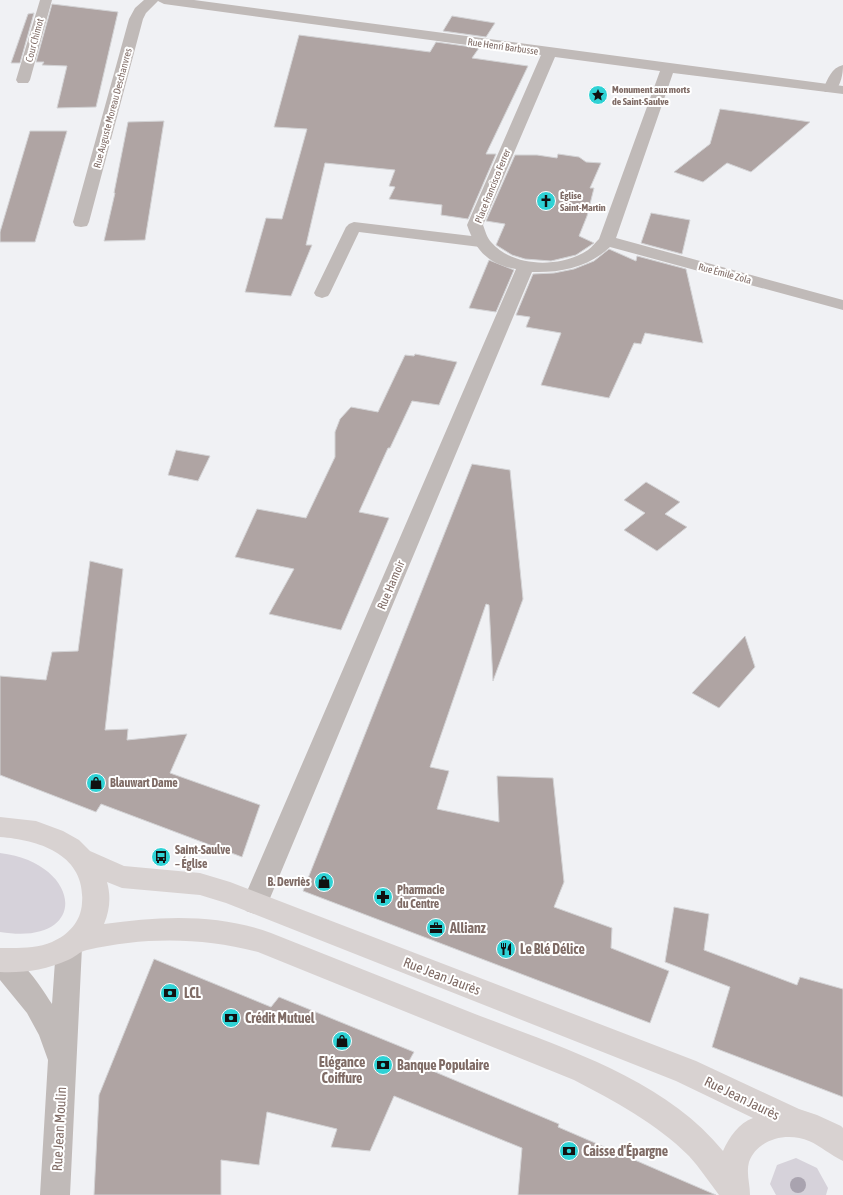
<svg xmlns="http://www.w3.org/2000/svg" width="843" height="1195" font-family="'Asap Condensed',sans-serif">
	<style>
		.green { fill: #d6d2da }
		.building { fill: #afa4a3; stroke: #d3d3d5 }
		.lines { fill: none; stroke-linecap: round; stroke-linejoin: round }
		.service { fill: #c0bab8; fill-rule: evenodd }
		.minor { fill: #c0bab8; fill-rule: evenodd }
		.secondary { fill: #d8d2d1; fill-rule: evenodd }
		.tree { fill: #a9a3af }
		.labels { text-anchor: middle; stroke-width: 4; stroke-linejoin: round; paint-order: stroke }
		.far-street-label { font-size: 10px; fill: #7f6b65; stroke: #fff }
		.far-poi-label { font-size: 10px; font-weight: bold; fill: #7f6b65; stroke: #fff; text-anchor: start }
		.street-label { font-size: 12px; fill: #7f6b65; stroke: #fff }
		.poi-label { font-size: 12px; font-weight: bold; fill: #7f6b65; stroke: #fff; text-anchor: start }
		.near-poi-label { font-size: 14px; font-weight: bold; fill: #7f6b65; stroke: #fff; text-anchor: start }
		.near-street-label { font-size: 14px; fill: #7f6b65; stroke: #fff }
	</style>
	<rect width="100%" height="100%" fill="#f0f1f4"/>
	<path class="green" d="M 0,853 C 83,863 91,947 0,932 Z
		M 796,1158 L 817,1168 L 828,1188 L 826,1195 L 776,1195 L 770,1184 L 777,1165 Z"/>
	<path class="building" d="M 52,4 L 118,12 L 96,107 L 57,108 L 67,66 L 42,65 L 44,62 L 36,62 Z
		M 34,13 L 20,63 L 11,63 L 28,14 Z
		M 452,16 L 495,23 L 486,37 L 443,31 Z
		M 299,35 L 430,52 L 436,42 L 479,48 L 472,58 L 528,66 L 486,154 L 496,154 L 468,219 L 441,215 L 442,205 L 389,199 L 395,187 L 389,186 L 395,170 L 325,163 L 306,245 L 312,245 L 291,296 L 245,292 L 266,218 L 282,219 L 307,129 L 274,127 Z
		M 720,109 L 756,114 L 810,122 L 751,172 L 727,163 L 703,182 L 674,172 L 710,144 Z
		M 164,121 L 145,240 L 104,241 L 115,193 L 114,193 L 128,122 Z
		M 30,131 L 67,131 L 35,242 L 0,242 L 0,232 Z
		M 558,154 L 579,157 L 586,162 L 601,163 L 590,188 L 594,188 L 587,216 L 579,236 L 594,243 L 576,255 L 551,261 L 525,259 L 512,255 L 496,245 L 505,224 L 486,221 L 515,155 L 537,155 L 557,158 Z
		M 651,213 L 690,220 L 682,254 L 641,243 Z
		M 609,249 L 636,261 L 637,256 L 686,269 L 703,343 L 645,333 L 641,344 L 634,343 L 609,398 L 541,385 L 561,333 L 526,327 L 530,317 L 516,315 L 533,274 L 554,273 L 574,269 L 594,261 Z
		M 489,260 L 514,270 L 496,312 L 469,308 Z
		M 415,354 L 457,362 L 439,405 L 412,401 L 390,448 L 388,448 L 359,512 L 389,518 L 341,630 L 269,614 L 294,569 L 235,557 L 257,509 L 306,518 L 335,457 L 335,432 L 340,419 L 351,407 L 378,412 L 405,355 L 414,356 Z
		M 176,450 L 210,456 L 198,481 L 168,475 Z
		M 472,464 L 510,470 L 523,599 L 493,681 L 489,605 L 486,604 L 430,767 L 449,771 L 437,809 L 499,822 L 497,776 L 553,778 L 564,882 L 554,907 L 612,928 L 611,948 L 669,971 L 650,1023 L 303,891 Z
		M 646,482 L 680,502 L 665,514 L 687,527 L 657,551 L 624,530 L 645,513 L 624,500 Z
		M 90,561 L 123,569 L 105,730 L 128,729 L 127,740 L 187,734 L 170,773 L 260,805 L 242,857 L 101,804 L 96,812 L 0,775 L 0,676 L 46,680 L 52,652 L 78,651 Z
		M 745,636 L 755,667 L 719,708 L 692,693 Z
		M 674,907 L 709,914 L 704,950 L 797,985 L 800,977 L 843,989 L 843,1097 L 712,1047 L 730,987 L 665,962 Z
		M 154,959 L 271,1007 L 279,997 L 414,1052 L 409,1061 L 559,1124 L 558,1127 L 716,1195 L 518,1195 L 522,1148 L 394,1096 L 370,1151 L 331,1147 L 337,1129 L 267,1112 L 259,1165 L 221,1160 L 221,1195 L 94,1195 L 99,1095 Z"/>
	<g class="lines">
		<path class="service" d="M 40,0 L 52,0 L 30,80 L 28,83 L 18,83 L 16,80 Z
			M 843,65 C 843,75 841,83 835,92 L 825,92 L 823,89 C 828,79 831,68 843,65 Z
			M 354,222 L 480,237 L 485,239 L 488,242 L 485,245 L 480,247 L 359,232 L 330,293 L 328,296 L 322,298 L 316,296 L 314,293 L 346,227 L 349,224 Z"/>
		<path class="minor" d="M 144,0 L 194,0 L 843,86 L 843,94 L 673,73 L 616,238 L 843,300 L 843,310 L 610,247 C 589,267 561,273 532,272 L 268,903 L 264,911 L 255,914 L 246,911 L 242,903 L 516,269 C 488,264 476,251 467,225 L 541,55 L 164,4 L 158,1 L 146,13 L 143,19 L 89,222 L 87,226 L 81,227 L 75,226 L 73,222 L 129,19 L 135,8 ZM 555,57 L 660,71 L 599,239 C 596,242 592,247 588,250 C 561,268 513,268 491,242 C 487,238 485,230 483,225 Z
			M 69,935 L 79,939 L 82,947 L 70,1195 L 40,1195 L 48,1060 L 39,1035 L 27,1013 L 0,980 L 0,950 C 23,958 39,984 52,1004 L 56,947 L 59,939 Z"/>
		<path class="secondary" d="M 0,817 L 36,821 L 63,831 L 79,840 L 90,851 L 124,866 L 200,873 L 230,882 L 696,1061 L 799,1109 L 817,1115 L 841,1126 L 843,1128 L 843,1161 C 830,1155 821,1146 809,1141 C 788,1132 758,1138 749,1162 C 746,1173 750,1184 750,1195 L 719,1195 C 709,1182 700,1168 689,1156 C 656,1123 614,1101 574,1080 L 258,952 C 202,937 143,937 87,950 C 80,951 74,958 68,960 C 46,970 24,973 0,972 L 0,948 C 17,948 36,949 52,942 C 68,935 81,922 82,903 C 86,855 40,840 0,837 ZM 107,882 L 122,888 L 200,895 L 226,903 L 676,1081 L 753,1118 C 739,1123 729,1137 723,1151 C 664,1078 560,1047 475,1014 C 407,987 339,960 271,933 C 217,913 159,916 104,924 C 110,910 111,896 107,882 Z"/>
	</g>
	<circle class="tree" cx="798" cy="1185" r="8"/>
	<defs>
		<symbol id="sight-disc" viewBox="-11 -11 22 22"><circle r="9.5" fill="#2fd2d5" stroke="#fff"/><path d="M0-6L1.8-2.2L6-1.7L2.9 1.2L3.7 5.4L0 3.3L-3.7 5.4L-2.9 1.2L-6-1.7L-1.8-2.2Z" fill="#111"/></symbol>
		<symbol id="church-disc" viewBox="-11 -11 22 22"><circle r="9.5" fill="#2fd2d5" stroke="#fff"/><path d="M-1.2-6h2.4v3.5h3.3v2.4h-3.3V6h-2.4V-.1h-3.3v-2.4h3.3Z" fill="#111"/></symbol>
		<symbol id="shop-disc" viewBox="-11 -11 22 22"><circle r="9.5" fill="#2fd2d5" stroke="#fff"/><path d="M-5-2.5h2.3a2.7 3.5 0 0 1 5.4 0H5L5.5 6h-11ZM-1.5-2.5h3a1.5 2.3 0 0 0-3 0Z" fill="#111"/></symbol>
		<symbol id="bus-disc" viewBox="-11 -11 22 22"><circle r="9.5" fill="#2fd2d5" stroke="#fff"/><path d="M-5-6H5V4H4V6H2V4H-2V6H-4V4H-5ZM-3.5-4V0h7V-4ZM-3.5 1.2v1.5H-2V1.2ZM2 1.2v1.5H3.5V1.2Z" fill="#111"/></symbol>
		<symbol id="pharmacy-disc" viewBox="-11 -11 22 22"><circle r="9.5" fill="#2fd2d5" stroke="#fff"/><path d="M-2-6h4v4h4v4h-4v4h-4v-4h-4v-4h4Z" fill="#111"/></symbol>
		<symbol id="office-disc" viewBox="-11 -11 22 22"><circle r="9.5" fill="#2fd2d5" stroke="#fff"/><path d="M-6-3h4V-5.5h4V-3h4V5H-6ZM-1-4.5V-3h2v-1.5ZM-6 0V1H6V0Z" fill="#111"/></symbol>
		<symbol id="restaurant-disc" viewBox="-11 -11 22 22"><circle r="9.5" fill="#2fd2d5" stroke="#fff"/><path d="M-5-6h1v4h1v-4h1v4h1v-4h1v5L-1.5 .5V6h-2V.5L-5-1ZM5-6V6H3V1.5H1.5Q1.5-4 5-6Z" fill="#111"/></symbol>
		<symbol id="bank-disc" viewBox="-11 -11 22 22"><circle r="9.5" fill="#2fd2d5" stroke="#fff"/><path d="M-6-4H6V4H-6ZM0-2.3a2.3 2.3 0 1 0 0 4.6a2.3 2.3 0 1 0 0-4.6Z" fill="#111"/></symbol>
	</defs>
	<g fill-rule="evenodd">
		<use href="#sight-disc" x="587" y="84" width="22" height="22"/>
		<use href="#church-disc" x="535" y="190" width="22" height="22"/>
		<use href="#shop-disc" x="85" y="772" width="22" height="22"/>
		<use href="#bus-disc" x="150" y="846" width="22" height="22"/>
		<use href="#shop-disc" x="313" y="871" width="22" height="22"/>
		<use href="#pharmacy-disc" x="372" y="886" width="22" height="22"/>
		<use href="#office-disc" x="425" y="917" width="22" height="22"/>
		<use href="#restaurant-disc" x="495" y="938" width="22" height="22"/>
		<use href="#bank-disc" x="159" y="982" width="22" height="22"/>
		<use href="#bank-disc" x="220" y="1007" width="22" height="22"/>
		<use href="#shop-disc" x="331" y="1030" width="22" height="22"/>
		<use href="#bank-disc" x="372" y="1054" width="22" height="22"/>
		<use href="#bank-disc" x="558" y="1140" width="22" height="22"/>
	</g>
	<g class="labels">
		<g class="far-street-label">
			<text transform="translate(34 40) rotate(-75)" y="4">Cour Chimot</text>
			<text transform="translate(503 46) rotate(8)" y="4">Rue Henri Barbusse</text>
			<text transform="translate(112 108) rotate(-75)" y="4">Rue Auguste Moreau Deschanvres</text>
			<text transform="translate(492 186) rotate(-68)" y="4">Place Francisco Ferrer</text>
			<text transform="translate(725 273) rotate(15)" y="4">Rue Émile Zola</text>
		</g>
		<g class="far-poi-label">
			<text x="612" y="93">Monument aux morts<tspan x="612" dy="12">de Saint-Saulve</tspan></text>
			<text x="560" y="199">Église<tspan x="560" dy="12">Saint-Martin</tspan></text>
		</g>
		<g class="street-label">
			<text transform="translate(391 585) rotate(-67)" y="4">Rue Hamoir</text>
		</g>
		<g class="poi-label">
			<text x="110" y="787">Blauwart Dame</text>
			<text x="175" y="854">Saint-Saulve<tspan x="175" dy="14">– Église</tspan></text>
			<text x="310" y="886" text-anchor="end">B. Devriès</text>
			<text x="397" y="894">Pharmacie<tspan x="397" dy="14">du Centre</tspan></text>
		</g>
		<g class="near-poi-label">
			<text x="450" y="933">Allianz</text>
			<text x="520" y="954">Le Blé Délice</text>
			<text x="184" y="998">LCL</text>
			<text x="245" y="1023">Crédit Mutuel</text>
			<text x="342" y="1067" text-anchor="middle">Elégance<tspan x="342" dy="16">Coiffure</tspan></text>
			<text x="397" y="1070">Banque Populaire</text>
			<text x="583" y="1156">Caisse d'Épargne</text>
		</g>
		<g class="near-street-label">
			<text transform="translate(442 976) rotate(21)" y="5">Rue Jean Jaurès</text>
			<text transform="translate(742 1098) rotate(26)" y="5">Rue Jean Jaurès</text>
			<text transform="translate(59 1129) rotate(-87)" y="5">Rue Jean Moulin</text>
		</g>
	</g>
</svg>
